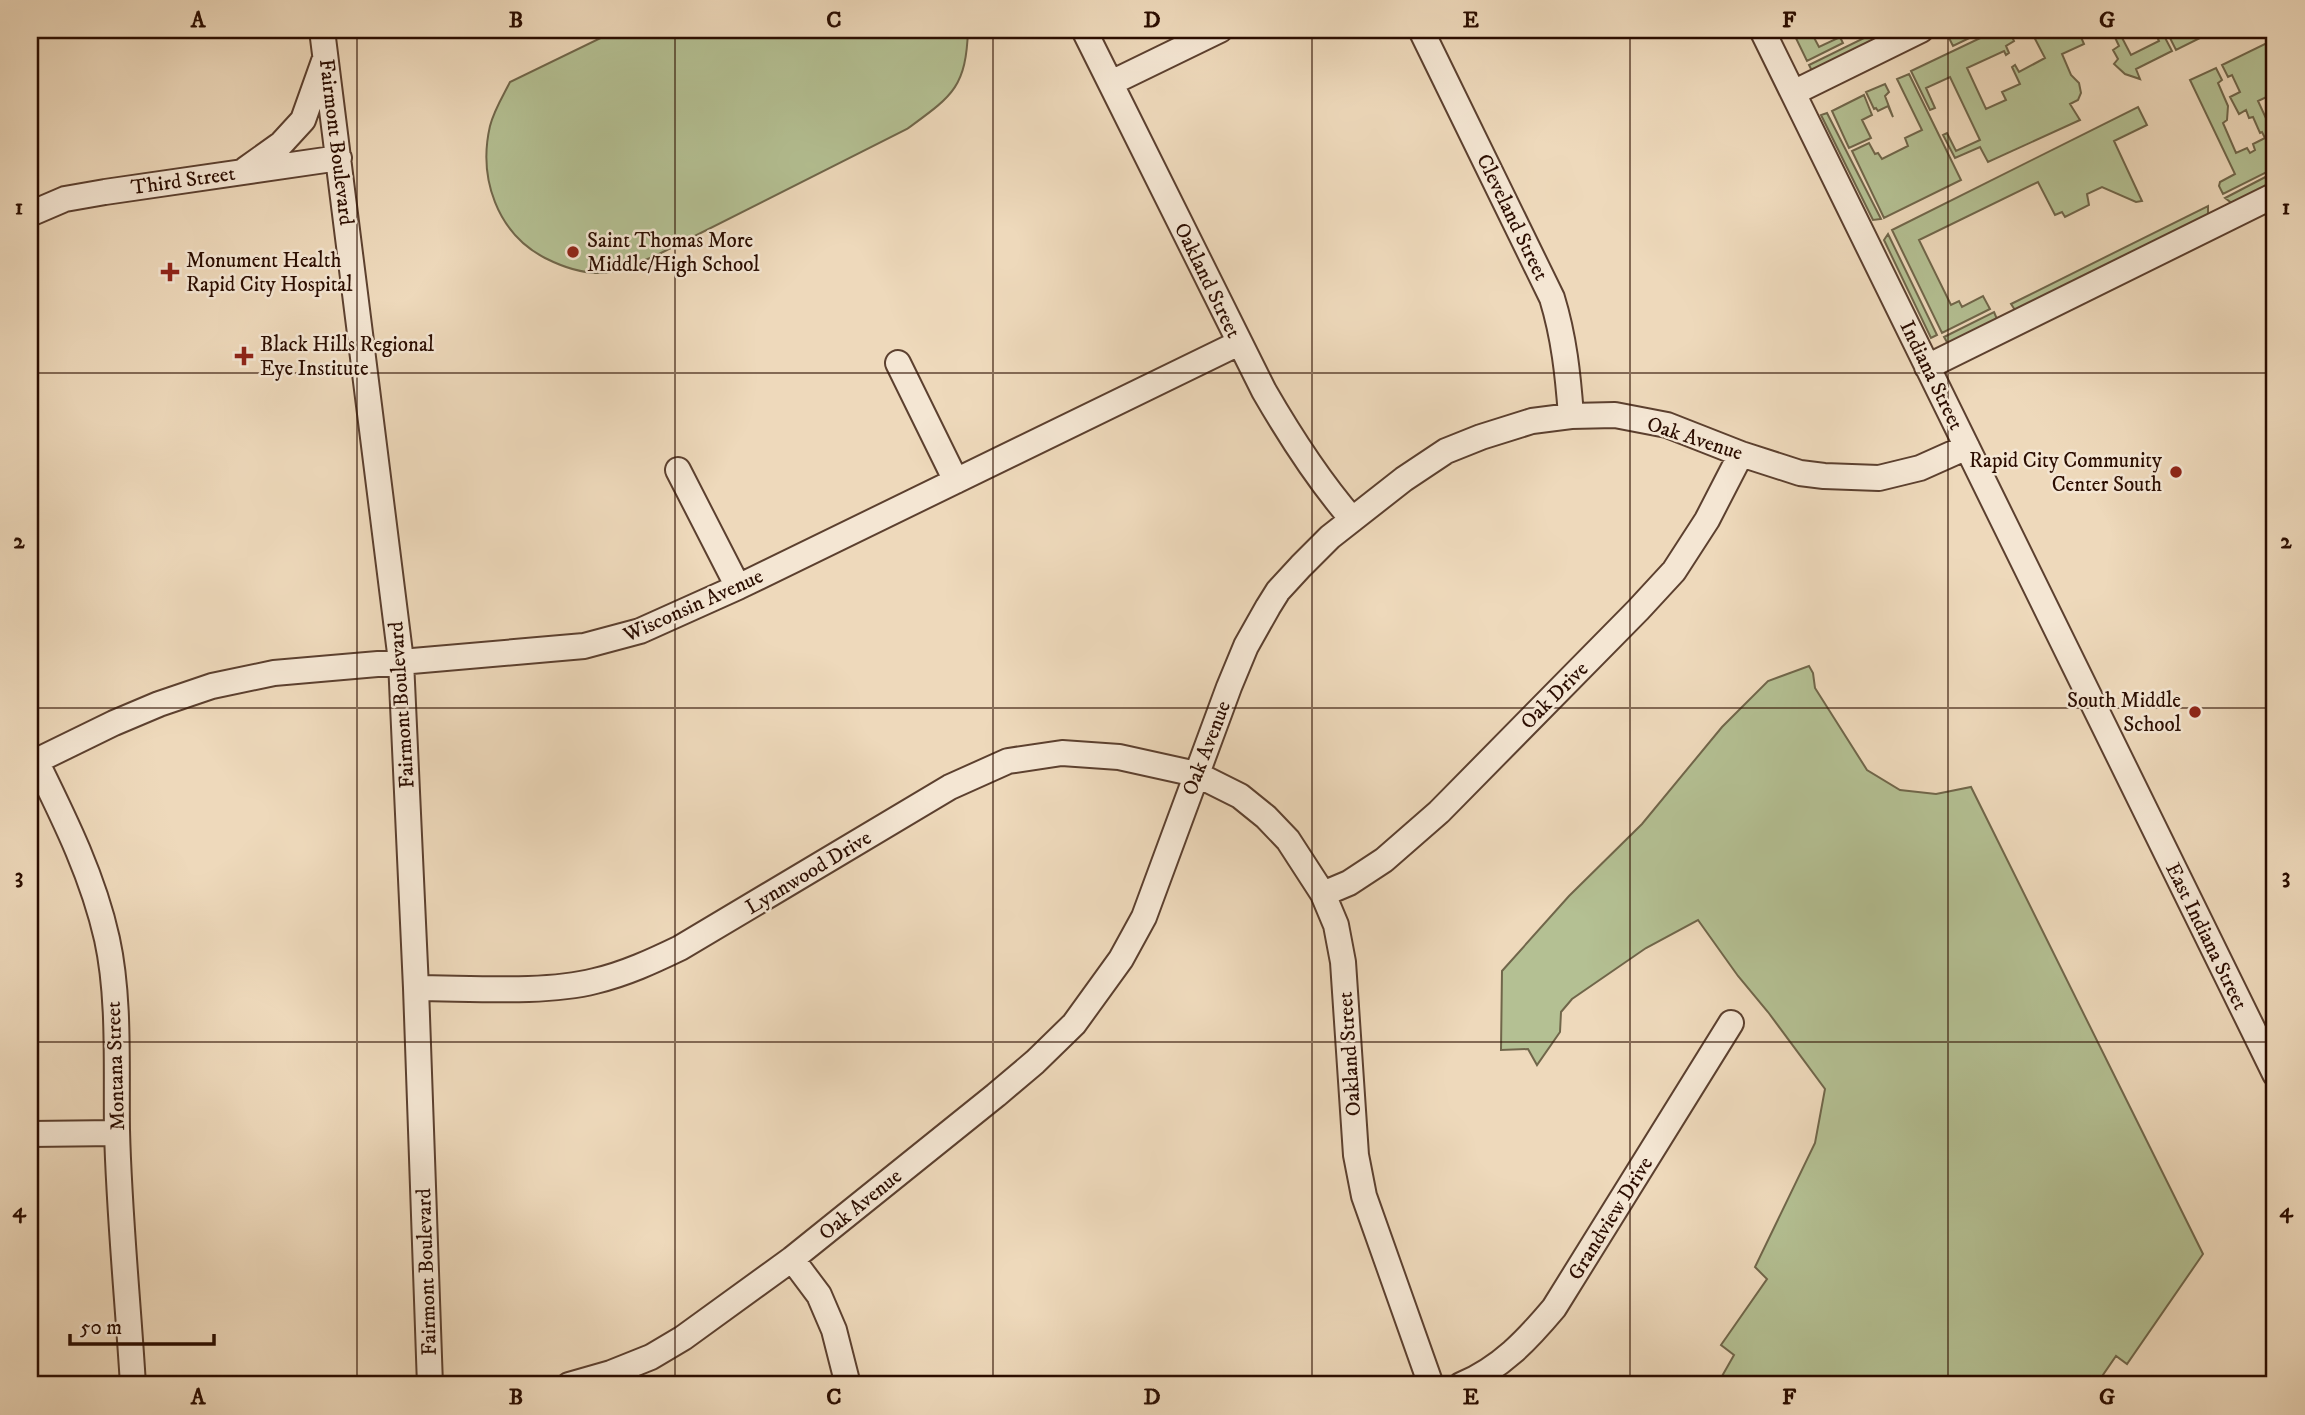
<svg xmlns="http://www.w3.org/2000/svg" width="2305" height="1415" font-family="'IM FELL DW Pica',serif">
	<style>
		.green { fill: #b4c093; stroke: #70664a; stroke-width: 2 }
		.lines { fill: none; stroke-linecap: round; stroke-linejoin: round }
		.minor-casing { stroke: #5c402f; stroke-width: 28 }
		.minor { stroke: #f4e6d3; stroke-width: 24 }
		.grid { fill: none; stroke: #2b0d00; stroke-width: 2; stroke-opacity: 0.55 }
		.poi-dot { fill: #8f2418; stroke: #f4e6d3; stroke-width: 2.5 }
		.labels { text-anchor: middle; stroke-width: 5; stroke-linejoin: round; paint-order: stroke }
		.street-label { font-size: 21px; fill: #2b0d00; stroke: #f4e6d3 }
		.poi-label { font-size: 21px; fill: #2b0d00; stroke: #f4e6d3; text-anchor: start }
		.neatline { fill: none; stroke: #2b0d00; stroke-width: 2.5 }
		.grid-label { font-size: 23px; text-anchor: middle; font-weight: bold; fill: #2b0d00 }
	</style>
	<rect width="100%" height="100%" fill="#eed9bb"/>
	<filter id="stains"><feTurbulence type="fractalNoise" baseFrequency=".00286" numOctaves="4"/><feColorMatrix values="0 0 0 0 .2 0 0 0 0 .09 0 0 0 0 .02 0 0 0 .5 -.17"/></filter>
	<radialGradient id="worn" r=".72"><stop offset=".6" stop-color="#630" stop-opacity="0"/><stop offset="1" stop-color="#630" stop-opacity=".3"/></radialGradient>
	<path class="green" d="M 617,30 L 968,30 C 966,88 952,96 907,129 L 657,255 C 640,262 621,272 602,273 C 582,274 563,267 545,258 C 497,233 478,178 490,126 C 494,110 503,96 510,82 Z
		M 1792,30 L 1810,30 L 1819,47 L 1840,37 L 1843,43 L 1807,61 Z
		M 1966,30 L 1986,30 L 1953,46 L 1949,38 Z
		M 1997,30 L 2009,30 L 2014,41 L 2006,46 L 2009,53 L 2006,55 L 2004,51 L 1967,68 L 1986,109 L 2006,100 L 2002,92 L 2020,84 L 2012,67 L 2015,65 L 2019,72 L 2045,58 L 2032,33 L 2027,35 L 2024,30 L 2078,30 L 2084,44 L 2062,54 L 2071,75 L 2079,83 L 2081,93 L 2078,100 L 2070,104 L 2080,120 L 1988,162 L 1980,147 L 1955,158 L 1943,135 L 1947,133 L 1956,151 L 1980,140 L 1950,77 L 1926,88 L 1935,108 L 1930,110 L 1911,71 Z
		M 2108,30 L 2118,30 L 2131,55 L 2159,41 L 2154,30 L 2161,30 L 2172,51 L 2136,69 L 2140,79 L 2125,74 L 2114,64 L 2118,59 L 2113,50 L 2119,46 L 2112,31 L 2109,32 Z
		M 2166,30 L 2216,30 L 2176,50 Z
		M 1870,35 L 1874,43 L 1813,73 L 1809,65 Z
		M 2275,39 L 2275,82 L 2269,85 L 2273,94 L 2258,101 L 2270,127 L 2275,125 L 2275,168 L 2223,194 L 2219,186 L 2220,182 L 2235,174 L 2190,80 L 2216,68 L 2222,80 L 2218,83 L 2228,106 L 2227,120 L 2223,123 L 2236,153 L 2247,148 L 2250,153 L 2255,150 L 2253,144 L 2265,138 L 2262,132 L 2260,133 L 2253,117 L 2249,118 L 2246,110 L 2239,114 L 2230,97 L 2240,92 L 2232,75 L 2228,77 L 2222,65 Z
		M 1909,74 L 1961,180 L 1884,218 L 1852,151 L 1869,143 L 1875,154 L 1878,153 L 1882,159 L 1908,146 L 1905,138 L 1922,130 L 1897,79 Z
		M 1885,84 L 1889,92 L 1885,96 L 1893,117 L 1888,106 L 1878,111 L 1876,108 L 1874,109 L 1866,92 Z
		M 1864,95 L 1872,115 L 1862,120 L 1871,138 L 1849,148 L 1832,111 Z
		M 2138,107 L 2147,125 L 2114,141 L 2142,201 L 2136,202 L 2102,187 L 2087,194 L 2089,205 L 2065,217 L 2062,212 L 2055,215 L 2038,182 L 1919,240 L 1951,305 L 1959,301 L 1962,307 L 1983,296 L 1990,309 L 1942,333 L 1892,230 Z
		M 1827,113 L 1881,219 L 1873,220 L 1821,115 Z
		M 2275,172 L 2275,183 L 2233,204 L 2225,198 Z
		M 2208,206 L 2208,216 L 2015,310 L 2011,304 Z
		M 1888,234 L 1937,335 L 1931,338 L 1884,240 Z
		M 1994,312 L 1997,319 L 1948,344 L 1944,337 Z
		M 1809,666 L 1813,673 L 1815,688 L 1867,770 L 1900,790 L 1936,794 L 1971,787 L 2203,1254 L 2127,1364 L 2116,1356 L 2096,1385 L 1717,1385 L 1734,1355 L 1721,1345 L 1767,1279 L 1755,1267 L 1815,1143 L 1825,1089 L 1768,1012 L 1738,976 L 1698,920 L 1646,948 L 1572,999 L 1561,1012 L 1560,1032 L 1537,1065 L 1528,1049 L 1501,1050 L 1502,971 L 1569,896 L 1642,824 L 1722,727 L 1768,681 Z"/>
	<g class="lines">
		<defs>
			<path id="minor" d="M 322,30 L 401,661 L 416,988 L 430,1385
				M 1084,30 L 1264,391 C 1290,436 1318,480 1352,519
				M 1421,30 L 1552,298 C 1564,337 1568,375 1571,416
				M 1762,30 L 2275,1074
				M 1111,83 L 1220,30
				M 1793,93 L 1921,30
				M 246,169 L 281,144 L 303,120 L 324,61
				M 30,214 L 65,199 L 105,192 L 339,158
				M 898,363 L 956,481
				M 1927,367 L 2275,195
				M 678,470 L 738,587
				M 36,761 C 64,818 93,876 107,939 C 120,998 116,1069 117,1130 C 119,1215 128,1301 133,1385
				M 30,764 L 114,723 L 159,704 L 212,686 L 274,673 L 584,646 L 640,631 L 738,587 L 1239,343
				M 1323,894 L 1349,883 L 1384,860 L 1439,812 L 1638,610 L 1674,571 L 1707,520 L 1741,454
				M 416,988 C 470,988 544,994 595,981 C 625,974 653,961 680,948 L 950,787 L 1008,761 L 1062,753 L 1119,757 L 1196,774 L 1240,796 L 1266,817 L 1288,840 L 1323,894 L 1336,925 L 1343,962 L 1356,1155 L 1364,1196 L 1431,1385
				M 30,1134 L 117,1133
				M 792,1259 L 819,1295 L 834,1330 L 848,1385
				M 569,1385 L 611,1373 L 651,1357 L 683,1338 L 792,1259 L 996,1095 L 1035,1062 L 1074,1024 L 1121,959 L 1144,917 L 1229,687 L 1246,646 L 1268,607 L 1278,591 L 1301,566 L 1330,537 L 1404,479 L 1446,451 L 1481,437 L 1532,421 L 1571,416 L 1615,415 L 1667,425 L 1741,454 L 1800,473 L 1824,476 L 1879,478 L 1920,468 L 1967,447
				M 1461,1385 C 1501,1368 1527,1340 1554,1308 L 1731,1023"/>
		</defs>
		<use href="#minor" class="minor-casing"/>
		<use href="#minor" class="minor"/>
	</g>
	<path class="grid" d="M 357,30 L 357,1385M 675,30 L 675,1385M 993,30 L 993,1385M 1312,30 L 1312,1385M 1630,30 L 1630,1385M 1948,30 L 1948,1385M 30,373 L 2275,373M 30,708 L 2275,708M 30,1042 L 2275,1042"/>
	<g class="poi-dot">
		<circle cx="573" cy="252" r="7"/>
		<path d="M166.5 261.5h7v7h7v7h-7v7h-7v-7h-7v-7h7z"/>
		<path d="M240.5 345.5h7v7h7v7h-7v7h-7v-7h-7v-7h7z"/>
		<circle cx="2176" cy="472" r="7"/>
		<circle cx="2195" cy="712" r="7"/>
	</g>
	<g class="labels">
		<g class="street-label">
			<text transform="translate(337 142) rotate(83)" y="7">Fairmont Boulevard</text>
			<text transform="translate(183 180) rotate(-8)" y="7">Third Street</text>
			<text transform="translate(1513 217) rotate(64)" y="7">Cleveland Street</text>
			<text transform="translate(1208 280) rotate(64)" y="7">Oakland Street</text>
			<text transform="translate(1932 375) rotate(64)" y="7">Indiana Street</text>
			<text transform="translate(1695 438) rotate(18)" y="7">Oak Avenue</text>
			<text transform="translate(693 605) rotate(-24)" y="7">Wisconsin Avenue</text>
			<text transform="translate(1554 695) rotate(-45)" y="7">Oak Drive</text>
			<text transform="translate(401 705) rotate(-94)" y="7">Fairmont Boulevard</text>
			<text transform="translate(1206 748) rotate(-69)" y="7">Oak Avenue</text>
			<text transform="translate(808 872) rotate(-31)" y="7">Lynnwood Drive</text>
			<text transform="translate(2207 936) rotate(64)" y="7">East Indiana Street</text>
			<text transform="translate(1349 1054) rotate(-94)" y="7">Oakland Street</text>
			<text transform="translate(115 1066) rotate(-92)" y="7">Montana Street</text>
			<text transform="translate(860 1204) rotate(-39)" y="7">Oak Avenue</text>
			<text transform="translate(1610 1218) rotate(-58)" y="7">Grandview Drive</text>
			<text transform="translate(426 1272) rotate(-92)" y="7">Fairmont Boulevard</text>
		</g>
		<g class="poi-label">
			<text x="587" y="247">Saint Thomas More<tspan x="587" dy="24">Middle/High School</tspan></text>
			<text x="186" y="267">Monument Health<tspan x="186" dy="24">Rapid City Hospital</tspan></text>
			<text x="260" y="351">Black Hills Regional<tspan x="260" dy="24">Eye Institute</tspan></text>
			<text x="2162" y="467" text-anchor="end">Rapid City Community<tspan x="2162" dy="24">Center South</tspan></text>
			<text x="2181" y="707" text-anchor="end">South Middle<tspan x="2181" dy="24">School</tspan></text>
		</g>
	</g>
	<rect width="2305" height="1415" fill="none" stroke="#eed9bb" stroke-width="77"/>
	<path d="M70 1334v10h144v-10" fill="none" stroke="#2b0d00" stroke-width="3.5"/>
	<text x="80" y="1334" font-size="21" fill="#2b0d00" stroke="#f4e6d3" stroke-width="5" paint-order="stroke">50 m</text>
	<rect x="38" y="38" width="2228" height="1338" class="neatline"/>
	<g class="grid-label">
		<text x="198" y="27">A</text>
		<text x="516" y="27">B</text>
		<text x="834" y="27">C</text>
		<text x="1152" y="27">D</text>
		<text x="1471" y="27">E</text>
		<text x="1789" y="27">F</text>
		<text x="2107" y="27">G</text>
		<text x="19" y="214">1</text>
		<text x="2286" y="214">1</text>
		<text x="19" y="548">2</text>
		<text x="2286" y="548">2</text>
		<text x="19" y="883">3</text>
		<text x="2286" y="883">3</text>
		<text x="19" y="1217">4</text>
		<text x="2286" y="1217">4</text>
		<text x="198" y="1404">A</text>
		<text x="516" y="1404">B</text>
		<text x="834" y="1404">C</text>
		<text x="1152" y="1404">D</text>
		<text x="1471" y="1404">E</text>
		<text x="1789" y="1404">F</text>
		<text x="2107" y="1404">G</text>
	</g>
	<rect width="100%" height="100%" filter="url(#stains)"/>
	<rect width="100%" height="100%" fill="url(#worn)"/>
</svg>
